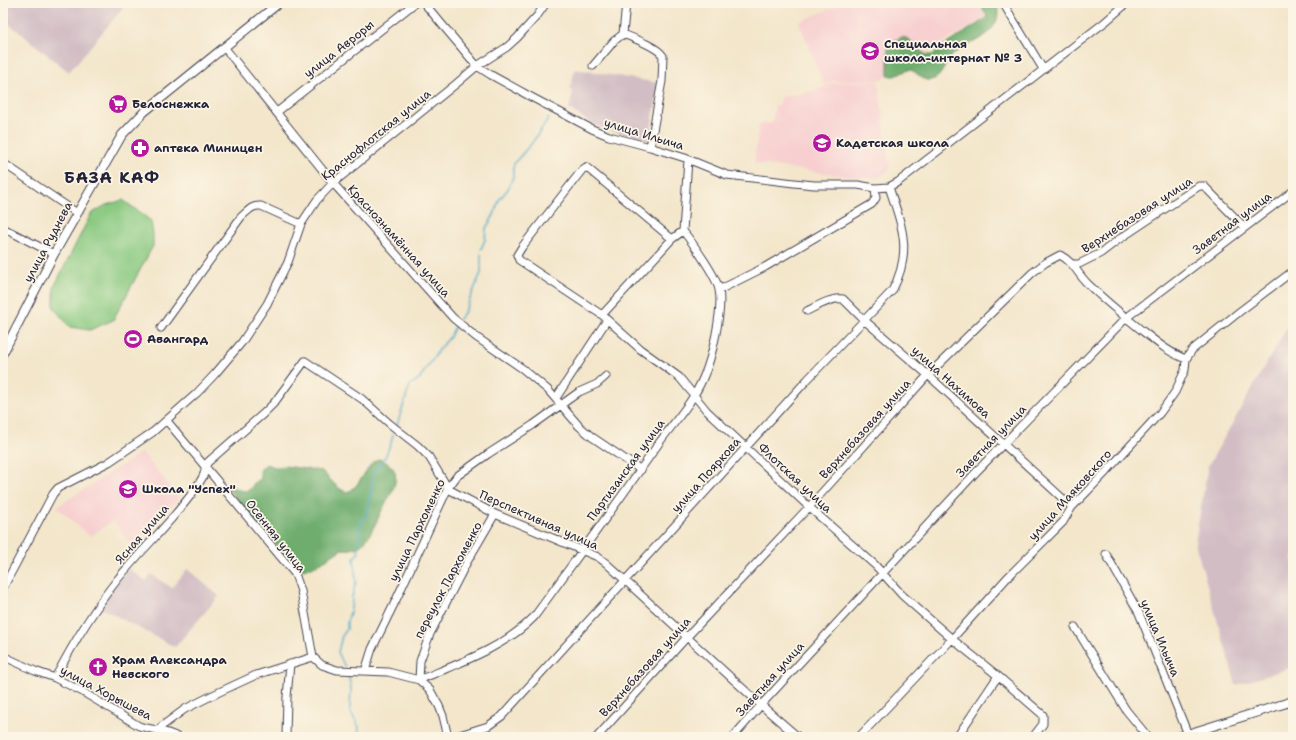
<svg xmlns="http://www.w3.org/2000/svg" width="1296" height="740" font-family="'Shantell Sans',sans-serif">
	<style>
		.built { fill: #f7cfd0 }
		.industrial { fill: #d2bdc5 }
		.green { fill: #88c980; stroke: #55765e }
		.forest { fill: #6ead6e; stroke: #486854 }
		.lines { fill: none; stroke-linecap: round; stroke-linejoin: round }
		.stream { stroke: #4baaca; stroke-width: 1.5 }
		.minor-casing { stroke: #413f51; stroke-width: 9 }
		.major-casing { stroke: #413f51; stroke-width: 10 }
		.minor { stroke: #fff; stroke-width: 7 }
		.major { stroke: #fff; stroke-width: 8 }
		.labels { text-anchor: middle; stroke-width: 3.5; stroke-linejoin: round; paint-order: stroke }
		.poi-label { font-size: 12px; font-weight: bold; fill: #22223b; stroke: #fcf5e5; text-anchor: start }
		.street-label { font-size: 12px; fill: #22223b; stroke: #fcf5e5 }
		.district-label { font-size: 16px; font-weight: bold; letter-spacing: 1px; fill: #22223b; stroke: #fcf5e5 }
	</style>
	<rect width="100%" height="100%" fill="#fcf5e5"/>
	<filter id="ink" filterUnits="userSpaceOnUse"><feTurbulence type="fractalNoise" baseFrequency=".025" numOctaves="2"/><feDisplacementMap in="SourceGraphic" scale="8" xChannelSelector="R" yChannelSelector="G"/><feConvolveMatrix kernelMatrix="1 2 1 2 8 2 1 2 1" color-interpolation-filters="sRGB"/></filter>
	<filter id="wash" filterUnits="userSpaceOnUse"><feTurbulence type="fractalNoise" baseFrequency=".012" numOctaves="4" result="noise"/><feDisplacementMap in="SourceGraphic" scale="16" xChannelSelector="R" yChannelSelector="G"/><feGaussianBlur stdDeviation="0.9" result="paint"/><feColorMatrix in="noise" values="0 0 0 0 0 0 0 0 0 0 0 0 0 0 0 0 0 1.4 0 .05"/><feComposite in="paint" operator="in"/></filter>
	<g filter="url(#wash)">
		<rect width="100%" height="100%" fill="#f3e6cb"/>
		<path class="built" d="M 843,3 L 977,3 L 986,17 L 881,80 L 833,81 L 824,85 L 799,22 Z
			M 878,81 L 890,169 L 878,178 L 851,177 L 754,163 L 759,124 L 772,123 L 775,105 L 779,106 L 781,97 L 815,91 L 832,83 Z
			M 142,452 L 179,498 L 131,545 L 113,521 L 90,536 L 57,507 Z"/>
		<path class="industrial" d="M 3,3 L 118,3 L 123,8 L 69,72 L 3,19 Z
			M 575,69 L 659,83 L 649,141 L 612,131 L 595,125 L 569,109 L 573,92 L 570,90 Z
			M 1293,317 L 1293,667 L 1236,685 L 1195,543 L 1208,466 Z
			M 128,568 L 146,581 L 151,574 L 172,588 L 187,569 L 219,596 L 175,647 L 99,607 Z"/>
		<path class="green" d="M 123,200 L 151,221 L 153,234 L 153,246 L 113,320 L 90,330 L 70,327 L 54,308 L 54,287 L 91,214 L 106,205 Z"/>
		<path class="forest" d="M 979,3 L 997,3 C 1004,36 972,39 953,55 C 944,62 944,77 931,80 C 921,82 917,70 909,70 C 902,71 896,79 888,75 L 888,48 L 894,41 L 902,37 L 909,39 L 923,53 L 927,55 L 932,55 L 945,45 L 985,19 L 987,16 Z
			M 379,459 C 410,470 390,494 381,512 C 377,521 368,541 360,546 C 355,549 348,550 342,549 L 316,566 L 304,570 L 296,567 L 285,557 L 227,487 L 229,485 L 239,490 L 247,491 L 250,489 L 255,482 L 261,479 L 260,470 L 266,464 L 274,467 L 285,466 L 322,471 C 328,477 335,486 342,490 C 356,500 366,461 379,459 Z"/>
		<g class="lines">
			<path class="stream" d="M 481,249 L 485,240 L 486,228 L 494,215 L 499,200 L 508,189 L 513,177 L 513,167 L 515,162 L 532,143 L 549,118
				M 458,320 L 464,313 L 481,273 L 481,254
				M 397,425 L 410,385 L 419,379 L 441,347 L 450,337 L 456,324
				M 345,667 L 338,652 L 342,636 L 347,629 L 347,622 L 351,609 L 352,597 L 356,582 L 354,558 L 359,552 L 358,546 L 361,523 L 368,511 L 374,472 L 385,457 L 391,443 L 393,435
				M 348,674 L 351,687 L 350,711 L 359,727 L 358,737"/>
		</g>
	</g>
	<g filter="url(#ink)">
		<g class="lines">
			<defs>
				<path id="minor" d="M 424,3 L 477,66 L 491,75 L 533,98 L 592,129 L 609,136 L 650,147 L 685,158 L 727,175 L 794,183 L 814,185 L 858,185 L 875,188
					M 1003,3 L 1043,69
					M 623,34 C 633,38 658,47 663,56 L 662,81 L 650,147
					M 224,47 L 333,183 L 453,318 L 476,337 L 523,369 L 548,390 L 579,426 L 592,437 L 641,470
					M 593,66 L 614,41 L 623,34 L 626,3
					M 277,112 L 415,3
					M 3,163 L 77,213
					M 3,228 L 54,254
					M 672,239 L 586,167 L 582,170 L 522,247 L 517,255 L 519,260 L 602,315 L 640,349 L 679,377 L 707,411 L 809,507 L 875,565 L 902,595 L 952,639 L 998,676 L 1043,715 L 1043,724 L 1033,737
					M 1074,264 L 1079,264 L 1101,253 L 1118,240 L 1199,186 L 1204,186 L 1206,188 L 1244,227
					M 719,290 L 765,267 L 872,204 L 876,198 L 875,188 L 889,187 L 898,182 L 1105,22 L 1127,3
					M 807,311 C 817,306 832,297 843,299 L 864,320 L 928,375 L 1072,507
					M 602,315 L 672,239 L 683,231 L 688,160
					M 161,328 L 241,217 C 248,211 252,205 261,206 L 301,224
					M 556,398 L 607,320
					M 167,421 L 295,574 L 301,591 L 313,657 L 322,665 L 337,670 L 388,672 L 419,680 L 430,690 L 439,706 L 443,716 L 448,737
					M 495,514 L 467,562 L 430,634 L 420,661 L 419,680 C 457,664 504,648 534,617 C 576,559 618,502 659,443 C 674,422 693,402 703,378 C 712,359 723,310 719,290 C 717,277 692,242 683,231
					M 1106,554 L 1139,613 L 1189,737
					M 3,588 L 53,494 L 58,488 L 109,462 L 153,432 L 197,393 L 215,374 L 242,342 L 267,304 L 288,262 L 301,224 L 317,200 L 333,183 L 456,84 L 477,66 L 507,47 L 517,38 L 537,16 L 546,3
					M 1075,627 L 1126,710 L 1148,737
					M 3,656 L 35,671 L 55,678 L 81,691 L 139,726 C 152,730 165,730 177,737
					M 365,671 L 372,649 L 396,600 L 448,488 L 457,476 L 488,454 L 533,425 L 579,392 L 597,384 L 606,376
					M 55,678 C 73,644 93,610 117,580 C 141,550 170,524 193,492 C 196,487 202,480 204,474 C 205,470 205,466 208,462 L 263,414 L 274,403 L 305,361 L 362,399 L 390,424 L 418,446 L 429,457 L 448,488 L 452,491 L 495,514 L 598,557 L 606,563 L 761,705 L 798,737
					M 159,730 L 162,726 L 185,709 L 215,694 L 256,675 L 313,657
					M 286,737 L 287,697 L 290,664
					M 453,737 L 488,726 L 502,716 L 807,380 L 892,291 C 913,252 902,226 889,187
					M 597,737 L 687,637 L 809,507 L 928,375 L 1032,273 L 1045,263 L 1060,255 C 1075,263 1077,274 1089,285 C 1105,301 1123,315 1140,329 C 1154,340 1169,353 1186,359
					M 733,737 L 761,705 L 978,470 L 1126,318 L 1293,191
					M 859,737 L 952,639 L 1007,578 L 1063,522 L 1072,507 L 1106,472 L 1160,413 L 1175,392 L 1185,370 L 1186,359 L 1192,350 L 1239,312 L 1293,271
					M 957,737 L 998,676"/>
				<path id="major" d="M 3,353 L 54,254 L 122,135 L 144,112 L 279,3
					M 1178,737 L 1293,701"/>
			</defs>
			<use href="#minor" class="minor-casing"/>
			<use href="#major" class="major-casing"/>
			<use href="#minor" class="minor"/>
			<use href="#major" class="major"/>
		</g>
	</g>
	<defs>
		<symbol id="school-disc" viewBox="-11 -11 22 22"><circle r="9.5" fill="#b5179e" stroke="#fcf5e5"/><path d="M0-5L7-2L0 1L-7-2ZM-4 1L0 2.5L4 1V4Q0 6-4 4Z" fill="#fff"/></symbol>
		<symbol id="supermarket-disc" viewBox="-11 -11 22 22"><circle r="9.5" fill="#b5179e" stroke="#fcf5e5"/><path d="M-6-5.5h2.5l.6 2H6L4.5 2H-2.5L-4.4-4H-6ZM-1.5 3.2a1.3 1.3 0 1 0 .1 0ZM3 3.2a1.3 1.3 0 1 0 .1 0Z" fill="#fff"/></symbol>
		<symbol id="pharmacy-disc" viewBox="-11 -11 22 22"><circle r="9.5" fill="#b5179e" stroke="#fcf5e5"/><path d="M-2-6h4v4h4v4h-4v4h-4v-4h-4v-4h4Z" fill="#fff"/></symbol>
		<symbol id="stadium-disc" viewBox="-11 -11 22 22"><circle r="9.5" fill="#b5179e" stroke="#fcf5e5"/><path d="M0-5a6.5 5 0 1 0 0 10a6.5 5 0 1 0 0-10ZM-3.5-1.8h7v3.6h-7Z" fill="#fff"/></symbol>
		<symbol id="church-disc" viewBox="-11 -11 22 22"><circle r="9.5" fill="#b5179e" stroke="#fcf5e5"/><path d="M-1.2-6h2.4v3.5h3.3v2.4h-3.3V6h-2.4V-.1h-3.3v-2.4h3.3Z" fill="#fff"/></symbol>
	</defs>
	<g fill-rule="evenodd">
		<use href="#school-disc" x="859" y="40" width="22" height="22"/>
		<use href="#supermarket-disc" x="107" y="93" width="22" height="22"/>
		<use href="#school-disc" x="811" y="132" width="22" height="22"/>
		<use href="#pharmacy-disc" x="129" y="137" width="22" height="22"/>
		<use href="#stadium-disc" x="122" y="328" width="22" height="22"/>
		<use href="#school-disc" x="117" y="478" width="22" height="22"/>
		<use href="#church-disc" x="87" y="656" width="22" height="22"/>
	</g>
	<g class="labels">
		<g class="poi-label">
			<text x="884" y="48">Специальная<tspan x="884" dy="14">школа-интернат № 3</tspan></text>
			<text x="132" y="108">Белоснежка</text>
			<text x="836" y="147">Кадетская школа</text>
			<text x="154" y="152">аптека Миницен</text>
			<text x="147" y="343">Авангард</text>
			<text x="142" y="493">Школа "Успех"</text>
			<text x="112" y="664">Храм Александра<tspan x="112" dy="14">Невского</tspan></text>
		</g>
		<g class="street-label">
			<text transform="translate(339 49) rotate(-38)" y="4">улица Авроры</text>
			<text transform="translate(644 134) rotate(17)" y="4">улица Ильича</text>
			<text transform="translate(376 135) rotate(-39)" y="4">Краснофлотская улица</text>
			<text transform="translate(1137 215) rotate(-33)" y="4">Верхнебазовая улица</text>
			<text transform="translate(1232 223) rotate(-37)" y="4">Заветная улица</text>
			<text transform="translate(399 241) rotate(48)" y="4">Краснознамённая улица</text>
			<text transform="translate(48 242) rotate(-62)" y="4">улица Руднева</text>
			<text transform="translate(951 382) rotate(42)" y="4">улица Нахимова</text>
			<text transform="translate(865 429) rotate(-48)" y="4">Верхнебазовая улица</text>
			<text transform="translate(991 441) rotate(-46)" y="4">Заветная улица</text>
			<text transform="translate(626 470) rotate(-54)" y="4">Партизанская улица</text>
			<text transform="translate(706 475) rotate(-48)" y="4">улица Пояркова</text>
			<text transform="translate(795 478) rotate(43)" y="4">Флотская улица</text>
			<text transform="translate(1070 495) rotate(-48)" y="4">улица Маяковского</text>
			<text transform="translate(539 520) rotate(24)" y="4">Перспективная улица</text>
			<text transform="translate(417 530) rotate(-64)" y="4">улица Пархоменко</text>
			<text transform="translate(142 534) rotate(-49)" y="4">Ясная улица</text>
			<text transform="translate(276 536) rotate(52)" y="4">Осенняя улица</text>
			<text transform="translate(448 580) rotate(-62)" y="4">переулок Пархоменко</text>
			<text transform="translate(1160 638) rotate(67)" y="4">улица Ильича</text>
			<text transform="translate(645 667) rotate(-48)" y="4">Верхнебазовая улица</text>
			<text transform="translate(770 679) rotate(-48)" y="4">Заветная улица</text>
			<text transform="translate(106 693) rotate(28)" y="4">улица Хорышева</text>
		</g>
		<g class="district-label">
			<text x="112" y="183">БАЗА КАФ</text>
		</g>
	</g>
	<rect width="1296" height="740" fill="none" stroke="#fcf5e5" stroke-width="16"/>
</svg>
